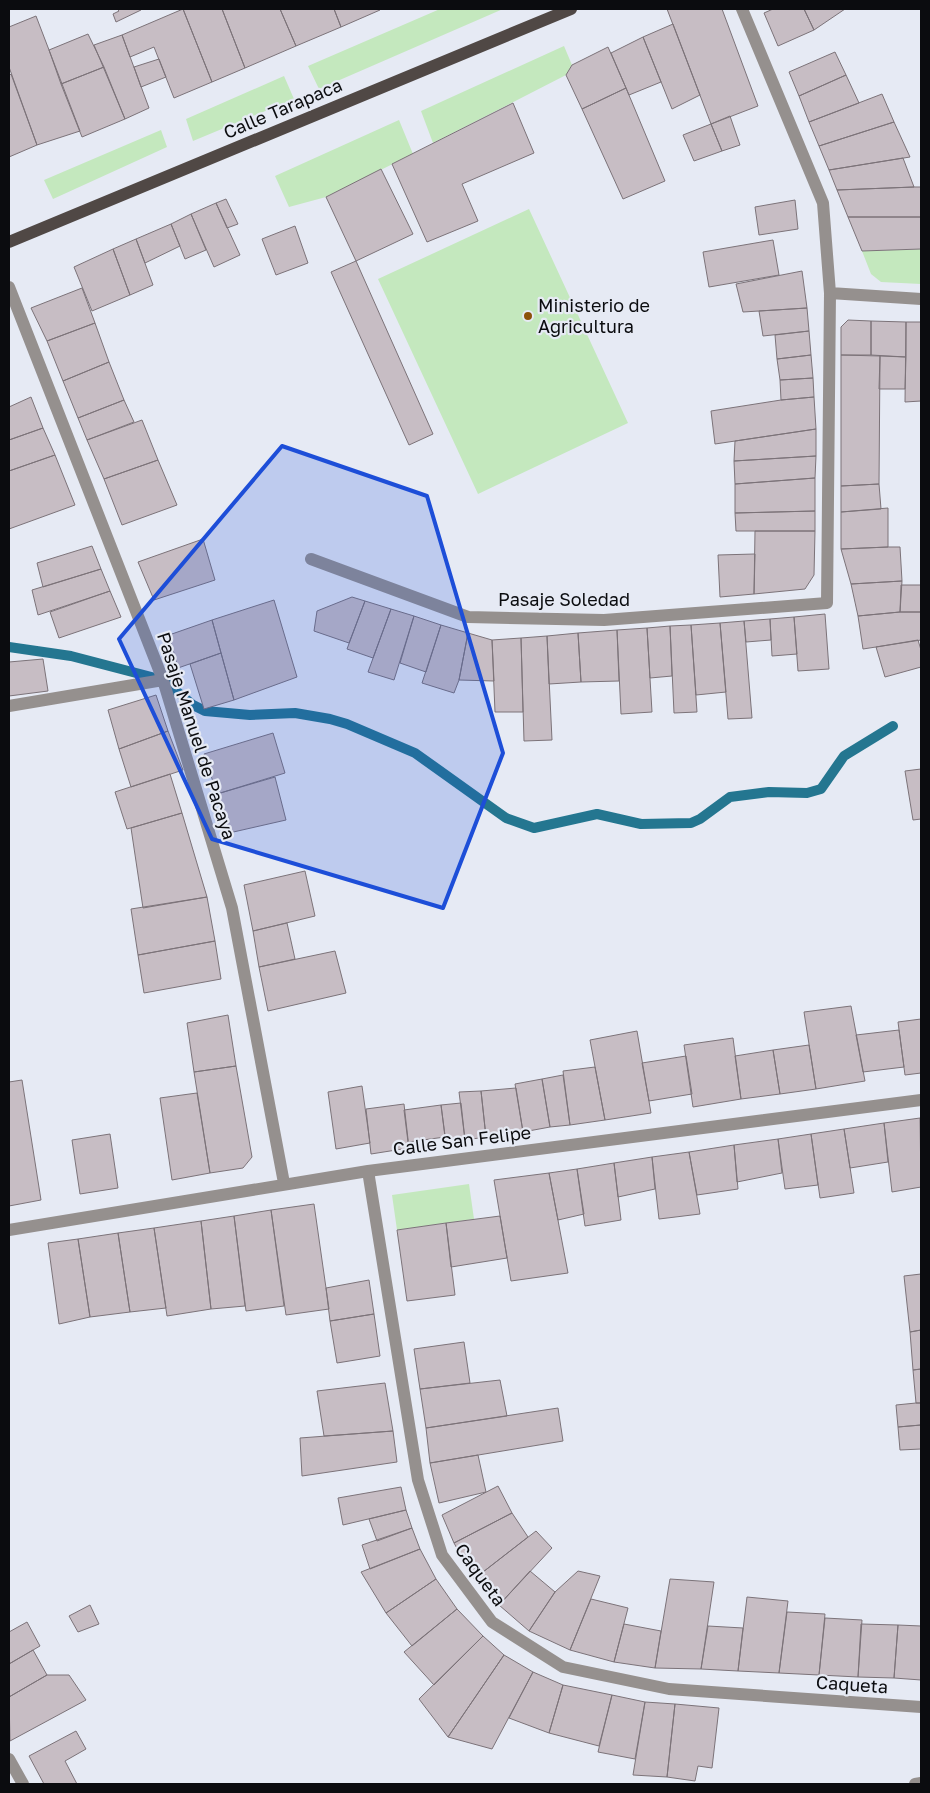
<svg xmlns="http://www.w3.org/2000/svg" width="930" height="1793" font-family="'Golos Text',sans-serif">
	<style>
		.green { fill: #c4e8be }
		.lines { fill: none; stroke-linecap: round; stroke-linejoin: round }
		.stream { stroke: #247690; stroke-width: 10 }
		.building { fill: #c7bdc4; stroke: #7c7379 }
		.service { stroke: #95908e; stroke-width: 12 }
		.minor { stroke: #95908e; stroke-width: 12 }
		.primary { stroke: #504845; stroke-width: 12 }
		.marked { fill: #1d4ed8; fill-opacity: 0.2; stroke: #1d4ed8; stroke-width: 4; stroke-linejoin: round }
		.poi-dot { fill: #8c520b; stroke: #e6eaf4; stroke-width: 2 }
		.labels { text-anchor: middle; stroke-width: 4.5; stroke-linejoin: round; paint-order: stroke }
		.street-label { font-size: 18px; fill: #0b0c0f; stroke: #e6eaf4 }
		.poi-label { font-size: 18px; fill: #0b0c0f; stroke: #e6eaf4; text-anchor: start }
	</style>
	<rect width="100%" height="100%" fill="#e6eaf4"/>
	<path class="green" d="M 440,9 L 503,9 L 319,89 L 308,66 Z
		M 564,46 L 572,65 L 566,75 L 433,143 L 421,111 Z
		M 284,76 L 294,99 L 193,141 L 186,119 Z
		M 399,120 L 413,154 L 326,197 L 289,207 L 275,176 Z
		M 161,130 L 167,147 L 53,199 L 44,180 Z
		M 529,209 L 628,423 L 478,494 L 378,279 Z
		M 921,249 L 921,284 L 881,282 L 871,274 L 862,251 Z
		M 469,1184 L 474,1219 L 397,1230 L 392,1195 Z"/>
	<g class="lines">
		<path class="stream" d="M 9,647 L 71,656 L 163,680 L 193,705 L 205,711 L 250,715 L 295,713 L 330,719 L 347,724 L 415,753 L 506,818 L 534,828 L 597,814 L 641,824 L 691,823 L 700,819 L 730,797 L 769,792 L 807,793 L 821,789 L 844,756 L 893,726"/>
	</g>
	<path class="building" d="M 117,9 L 141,9 L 141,10 L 116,22 L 113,14 L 119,11 Z
		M 183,9 L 212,82 L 174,98 L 154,47 L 130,57 L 122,35 Z
		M 183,9 L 222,9 L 245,68 L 212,82 Z
		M 222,9 L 280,9 L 296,46 L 245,68 Z
		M 280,9 L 334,9 L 341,27 L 296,46 Z
		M 334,9 L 380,9 L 380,10 L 341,27 Z
		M 667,9 L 722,9 L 758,106 L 711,124 Z
		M 773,9 L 804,9 L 814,30 L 778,46 L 764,13 Z
		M 804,9 L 845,9 L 814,30 Z
		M 36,16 L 80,131 L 37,145 L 9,67 L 9,27 Z
		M 673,24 L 700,95 L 672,109 L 643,37 Z
		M 88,34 L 104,67 L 61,84 L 49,50 Z
		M 122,35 L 149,108 L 125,119 L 94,45 Z
		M 643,37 L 661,82 L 629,95 L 611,53 Z
		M 608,47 L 626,88 L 582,109 L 566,75 L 572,65 Z
		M 835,52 L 846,75 L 799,96 L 789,72 Z
		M 159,59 L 166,77 L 141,87 L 134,67 Z
		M 104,67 L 125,119 L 82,137 L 61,84 Z
		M 11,74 L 37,145 L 9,157 L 9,76 Z
		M 846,75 L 859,103 L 809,122 L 799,96 Z
		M 626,88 L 665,181 L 623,199 L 582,109 Z
		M 882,94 L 894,122 L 819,146 L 809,122 Z
		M 513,103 L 534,153 L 462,184 L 478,221 L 427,242 L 392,164 Z
		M 730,116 L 740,145 L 722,151 L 711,124 Z
		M 894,122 L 910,157 L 829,170 L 819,146 Z
		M 711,124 L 722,151 L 694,161 L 683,135 Z
		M 903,158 L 914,187 L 837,190 L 829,170 Z
		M 381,169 L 413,234 L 356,261 L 326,197 Z
		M 914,187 L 921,187 L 921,217 L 848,217 L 837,190 Z
		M 226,199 L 238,224 L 227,228 L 216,203 Z
		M 795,200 L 798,229 L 759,235 L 755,207 Z
		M 216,203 L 240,255 L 214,267 L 191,214 Z
		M 191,214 L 206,250 L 185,259 L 171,224 Z
		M 848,217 L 921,217 L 921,249 L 862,251 Z
		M 171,224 L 180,246 L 145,263 L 136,239 Z
		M 295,226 L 308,263 L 276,275 L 262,239 Z
		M 136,239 L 153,285 L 130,295 L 113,249 Z
		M 773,240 L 779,275 L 709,287 L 703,252 Z
		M 113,249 L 130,295 L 92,311 L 74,267 Z
		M 356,261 L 433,434 L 409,445 L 331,272 Z
		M 802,271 L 807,308 L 743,312 L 736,284 Z
		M 82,288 L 95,323 L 47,341 L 31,308 Z
		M 807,308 L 809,331 L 763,336 L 759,311 Z
		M 848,320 L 871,321 L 871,355 L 841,355 L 841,327 Z
		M 871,321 L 906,322 L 906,357 L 871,355 Z
		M 906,322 L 921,322 L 921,401 L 905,402 Z
		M 95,323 L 109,362 L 63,381 L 47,341 Z
		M 809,331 L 811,355 L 777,359 L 775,335 Z
		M 811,355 L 813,378 L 780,380 L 777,359 Z
		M 841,355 L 880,356 L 879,484 L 841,486 Z
		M 880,356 L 906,357 L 905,389 L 879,389 Z
		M 109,362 L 124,400 L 78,418 L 63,381 Z
		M 813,378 L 814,397 L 781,400 L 780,380 Z
		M 31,397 L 43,428 L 9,440 L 9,407 Z
		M 814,397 L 816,429 L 715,444 L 711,411 L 781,400 Z
		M 124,400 L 134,422 L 87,440 L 78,418 Z
		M 142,420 L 158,460 L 104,479 L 87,440 Z
		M 43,428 L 55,455 L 9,471 L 9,440 Z
		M 816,429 L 816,456 L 734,461 L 735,441 Z
		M 55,455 L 75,505 L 9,529 L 9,471 Z
		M 816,456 L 815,478 L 735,484 L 734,461 Z
		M 158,460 L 177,505 L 122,525 L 104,479 Z
		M 815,478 L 815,511 L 735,513 L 735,484 Z
		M 879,484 L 881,509 L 841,512 L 841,486 Z
		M 888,508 L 888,547 L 841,549 L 841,512 Z
		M 815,511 L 815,531 L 736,531 L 735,513 Z
		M 755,531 L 815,531 L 814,575 L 805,589 L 754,594 Z
		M 203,539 L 215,580 L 154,600 L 138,562 Z
		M 92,546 L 101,569 L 43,587 L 37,563 Z
		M 888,547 L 900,547 L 902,581 L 851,584 L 841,549 Z
		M 755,554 L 754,594 L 720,597 L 718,555 Z
		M 101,569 L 110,591 L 38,615 L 32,590 Z
		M 902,581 L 900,612 L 858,616 L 851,584 Z
		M 901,585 L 921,585 L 921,612 L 900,612 Z
		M 110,591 L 121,617 L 59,638 L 50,612 Z
		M 352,597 L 365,601 L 349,643 L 314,631 L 317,611 Z
		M 274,600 L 297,677 L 234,700 L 212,620 Z
		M 365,601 L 391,609 L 373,658 L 347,649 Z
		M 391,609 L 414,616 L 394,680 L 368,672 Z
		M 900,612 L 921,612 L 921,640 L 863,649 L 858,616 Z
		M 825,614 L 829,669 L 798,671 L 794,617 Z
		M 414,616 L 441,625 L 426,672 L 400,663 Z
		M 794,617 L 797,654 L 772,656 L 770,619 Z
		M 770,619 L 771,640 L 746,642 L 744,621 Z
		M 212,620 L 221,653 L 178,668 L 169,635 Z
		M 744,621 L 752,718 L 728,719 L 720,623 Z
		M 720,623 L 726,692 L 696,695 L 691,625 Z
		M 441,625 L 468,633 L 459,680 L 454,693 L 422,683 Z
		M 691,625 L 697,712 L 674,713 L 670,626 Z
		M 670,626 L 672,676 L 650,678 L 647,628 Z
		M 647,628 L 652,712 L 621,714 L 617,630 Z
		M 617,630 L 619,681 L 581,682 L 578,633 Z
		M 468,633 L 492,640 L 494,681 L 459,680 Z
		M 578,633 L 581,682 L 549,684 L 547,636 Z
		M 547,636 L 552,740 L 524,741 L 521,638 Z
		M 521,638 L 523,712 L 495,712 L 492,640 Z
		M 918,640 L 921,650 L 921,667 L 885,677 L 876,647 Z
		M 221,653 L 234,700 L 204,709 L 190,664 Z
		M 43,659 L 48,691 L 9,696 L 9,662 Z
		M 156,695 L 168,731 L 119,749 L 108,710 Z
		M 168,731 L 183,770 L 131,787 L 119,749 Z
		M 273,733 L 285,773 L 217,794 L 204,754 Z
		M 921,769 L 921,819 L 913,820 L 905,771 Z
		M 170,774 L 182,813 L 127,829 L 115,792 Z
		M 275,777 L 286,820 L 229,833 L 217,794 Z
		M 182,813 L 207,897 L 143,908 L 131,828 Z
		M 305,871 L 315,916 L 253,931 L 244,885 Z
		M 207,897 L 215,941 L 138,955 L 131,909 Z
		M 287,923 L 295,959 L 259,967 L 253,931 Z
		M 215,941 L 221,979 L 144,993 L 138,955 Z
		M 335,951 L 346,993 L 268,1011 L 259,967 Z
		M 851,1006 L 865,1081 L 816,1089 L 804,1012 Z
		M 228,1015 L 236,1066 L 194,1072 L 187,1023 Z
		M 921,1019 L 921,1073 L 905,1075 L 898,1022 Z
		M 899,1030 L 904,1067 L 863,1072 L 856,1035 Z
		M 637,1031 L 651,1113 L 605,1120 L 590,1040 Z
		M 733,1038 L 741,1099 L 693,1107 L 684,1045 Z
		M 809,1045 L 816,1089 L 780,1094 L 773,1050 Z
		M 773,1050 L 780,1094 L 741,1099 L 735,1056 Z
		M 686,1056 L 692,1094 L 649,1101 L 642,1063 Z
		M 236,1066 L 252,1157 L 243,1168 L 210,1173 L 194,1072 Z
		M 595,1067 L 605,1120 L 570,1125 L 563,1071 Z
		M 563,1075 L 570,1125 L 550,1127 L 542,1079 Z
		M 542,1079 L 550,1127 L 523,1132 L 515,1084 Z
		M 22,1080 L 41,1200 L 9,1206 L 9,1082 Z
		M 362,1086 L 370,1143 L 336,1149 L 328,1092 Z
		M 516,1088 L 523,1132 L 486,1137 L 481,1091 Z
		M 481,1091 L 486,1137 L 465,1140 L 459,1092 Z
		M 197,1093 L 210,1173 L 172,1180 L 160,1098 Z
		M 461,1103 L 465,1140 L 446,1143 L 441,1105 Z
		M 404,1104 L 409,1148 L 371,1154 L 366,1109 Z
		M 441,1105 L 445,1137 L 408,1142 L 404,1110 Z
		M 920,1118 L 921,1187 L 892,1192 L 884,1123 Z
		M 884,1123 L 888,1162 L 850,1168 L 844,1129 Z
		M 844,1129 L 854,1193 L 820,1198 L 811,1134 Z
		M 110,1134 L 118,1188 L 80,1194 L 72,1140 Z
		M 811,1134 L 818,1185 L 785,1189 L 778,1139 Z
		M 778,1139 L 782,1173 L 737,1182 L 734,1145 Z
		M 734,1145 L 738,1189 L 697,1195 L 689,1152 Z
		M 689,1152 L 700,1214 L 659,1219 L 652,1157 Z
		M 652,1157 L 655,1189 L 618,1197 L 614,1163 Z
		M 614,1163 L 621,1220 L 585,1226 L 577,1169 Z
		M 577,1169 L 584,1214 L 558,1220 L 549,1173 Z
		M 549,1173 L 568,1273 L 511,1281 L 494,1180 Z
		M 314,1204 L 329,1309 L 286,1315 L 271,1210 Z
		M 271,1210 L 284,1306 L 246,1311 L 234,1216 Z
		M 234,1216 L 245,1306 L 211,1309 L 201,1221 Z
		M 500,1216 L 507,1258 L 451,1267 L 446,1223 Z
		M 201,1221 L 211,1309 L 167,1316 L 154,1228 Z
		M 446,1223 L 455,1295 L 407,1301 L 397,1230 Z
		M 154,1228 L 166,1308 L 130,1312 L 118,1233 Z
		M 118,1233 L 130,1312 L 90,1317 L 78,1239 Z
		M 78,1239 L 90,1317 L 59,1324 L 48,1243 Z
		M 921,1274 L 921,1330 L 910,1332 L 904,1276 Z
		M 369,1280 L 374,1314 L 330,1321 L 326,1288 Z
		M 374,1314 L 380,1356 L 337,1363 L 330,1321 Z
		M 921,1330 L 921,1369 L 913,1370 L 910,1332 Z
		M 464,1342 L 470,1383 L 420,1389 L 414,1349 Z
		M 921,1369 L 921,1403 L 916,1403 L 913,1370 Z
		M 500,1380 L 507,1416 L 426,1428 L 420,1389 Z
		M 385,1383 L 393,1431 L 324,1436 L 317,1391 Z
		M 916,1403 L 921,1403 L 921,1425 L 898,1427 L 896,1405 Z
		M 558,1408 L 563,1441 L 430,1463 L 426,1428 Z
		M 921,1425 L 921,1449 L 900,1450 L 898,1427 Z
		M 393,1431 L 397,1462 L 302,1476 L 300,1438 Z
		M 478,1455 L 486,1492 L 439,1503 L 430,1463 Z
		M 498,1486 L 512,1513 L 454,1543 L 442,1515 Z
		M 401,1487 L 406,1510 L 343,1525 L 338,1498 Z
		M 406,1510 L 412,1528 L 377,1541 L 369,1519 Z
		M 512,1513 L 528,1537 L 474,1579 L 454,1543 Z
		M 412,1528 L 420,1549 L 370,1569 L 362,1545 Z
		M 536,1531 L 552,1548 L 499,1605 L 474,1579 Z
		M 420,1549 L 436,1579 L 386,1613 L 361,1572 Z
		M 530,1571 L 555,1592 L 529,1631 L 499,1605 Z
		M 578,1571 L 600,1576 L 570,1650 L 529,1631 L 555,1592 Z
		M 436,1579 L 457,1609 L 412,1646 L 386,1613 Z
		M 670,1579 L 714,1582 L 701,1669 L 655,1668 Z
		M 747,1597 L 788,1601 L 779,1673 L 738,1671 Z
		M 591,1599 L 628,1608 L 614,1662 L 570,1650 Z
		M 90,1605 L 99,1624 L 78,1632 L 69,1616 Z
		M 457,1609 L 483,1636 L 434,1685 L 404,1652 Z
		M 787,1612 L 825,1614 L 819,1675 L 779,1673 Z
		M 825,1618 L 862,1620 L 858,1677 L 819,1675 Z
		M 27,1622 L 40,1646 L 9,1664 L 9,1632 Z
		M 624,1624 L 661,1631 L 655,1668 L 614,1662 Z
		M 861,1624 L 898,1625 L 894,1678 L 858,1677 Z
		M 898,1625 L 921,1626 L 921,1680 L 894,1678 Z
		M 708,1626 L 743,1628 L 738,1671 L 701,1669 Z
		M 483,1636 L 504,1655 L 448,1737 L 419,1699 Z
		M 33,1650 L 47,1675 L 9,1697 L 9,1664 Z
		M 504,1655 L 533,1672 L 492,1749 L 448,1737 Z
		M 533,1672 L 563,1685 L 549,1733 L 509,1718 Z
		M 47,1675 L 69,1675 L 86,1700 L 10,1741 L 9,1697 Z
		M 563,1685 L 612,1695 L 599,1746 L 549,1733 Z
		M 612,1695 L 645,1702 L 635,1759 L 598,1752 Z
		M 645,1702 L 675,1704 L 667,1777 L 633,1775 Z
		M 675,1704 L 719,1708 L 712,1768 L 698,1766 L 695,1781 L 667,1777 Z
		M 76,1731 L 86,1749 L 65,1761 L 77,1784 L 44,1784 L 29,1756 Z"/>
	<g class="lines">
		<path class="service" d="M 915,1784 L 921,1783"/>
		<path class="minor" d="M 9,287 L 163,680 L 232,908 L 284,1183
			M 830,293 L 921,299
			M 311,559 L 468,617 L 604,620 L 827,603 L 830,293 L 823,203 L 742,9
			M 9,706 L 163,680
			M 368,1171 L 418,1480 L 442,1555 L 492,1622 L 563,1667 L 669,1689 L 921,1707
			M 9,1230 L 368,1171 L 921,1100
			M 9,1759 L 23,1784"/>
		<path class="primary" d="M 9,242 L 571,9"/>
	</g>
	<path class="marked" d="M 282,446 L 427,496 L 503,753 L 443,908 L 212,839 L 119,639 Z"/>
	<circle class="poi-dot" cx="528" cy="316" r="5"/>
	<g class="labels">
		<g class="street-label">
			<text transform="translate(283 109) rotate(-23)" y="6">Calle Tarapaca</text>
			<text x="564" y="606">Pasaje Soledad</text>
			<text transform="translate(196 736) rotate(72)" y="6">Pasaje Manuel de Pacaya</text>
			<text transform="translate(462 1141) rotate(-7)" y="6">Calle San Felipe</text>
			<text transform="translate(480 1575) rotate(54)" y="6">Caqueta</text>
			<text transform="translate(852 1685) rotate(4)" y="6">Caqueta</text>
		</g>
		<g class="poi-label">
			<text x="538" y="312">Ministerio de<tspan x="538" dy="21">Agricultura</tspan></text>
		</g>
	</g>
	<rect width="930" height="1793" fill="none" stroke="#0b0c0f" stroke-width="20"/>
</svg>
